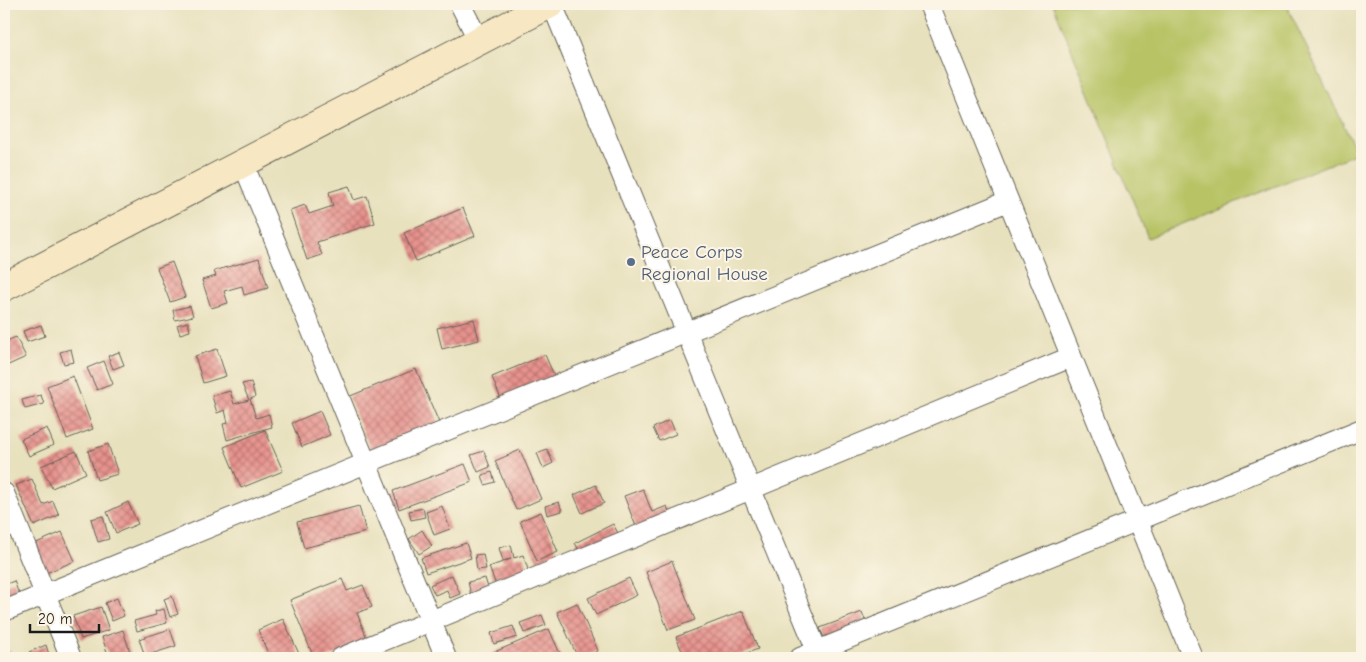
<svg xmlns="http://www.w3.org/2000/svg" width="1366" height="662" font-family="'Comic Neue',sans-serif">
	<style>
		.park { fill: #b7c365; stroke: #6a7040 }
		.building { fill: url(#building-cross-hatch) }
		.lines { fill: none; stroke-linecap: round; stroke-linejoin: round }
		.minor-casing { stroke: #636155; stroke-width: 22 }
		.secondary-casing { stroke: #636155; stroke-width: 30 }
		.minor { stroke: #fff; stroke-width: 20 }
		.secondary { stroke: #f7e8c3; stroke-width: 28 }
		.service-dot { fill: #5c6f8a; stroke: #fcf5e5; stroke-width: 2 }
		.labels { text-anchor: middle; stroke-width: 4; stroke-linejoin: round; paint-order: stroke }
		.service-label { font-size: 19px; fill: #4e5e75; stroke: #fcf5e5; text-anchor: start }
	</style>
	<defs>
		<pattern id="building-cross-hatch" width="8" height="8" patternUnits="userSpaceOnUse" patternTransform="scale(1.25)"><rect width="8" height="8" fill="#e7928d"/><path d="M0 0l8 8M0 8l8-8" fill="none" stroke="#ba7672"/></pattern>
	</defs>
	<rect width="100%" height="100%" fill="#fcf5e5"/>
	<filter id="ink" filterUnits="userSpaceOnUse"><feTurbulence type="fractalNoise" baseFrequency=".02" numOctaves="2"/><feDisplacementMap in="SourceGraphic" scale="10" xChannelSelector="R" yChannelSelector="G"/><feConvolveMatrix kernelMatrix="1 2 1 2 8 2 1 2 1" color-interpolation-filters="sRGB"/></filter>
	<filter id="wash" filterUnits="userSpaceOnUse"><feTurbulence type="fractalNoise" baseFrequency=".0096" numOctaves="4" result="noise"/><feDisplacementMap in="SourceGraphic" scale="20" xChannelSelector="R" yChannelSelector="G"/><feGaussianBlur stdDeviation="1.12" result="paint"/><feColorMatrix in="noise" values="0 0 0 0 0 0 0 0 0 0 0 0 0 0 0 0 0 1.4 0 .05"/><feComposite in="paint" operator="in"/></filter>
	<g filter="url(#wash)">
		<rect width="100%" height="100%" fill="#e8e1be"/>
		<path class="park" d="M 1053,4 L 1286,4 L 1357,153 L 1148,238 Z"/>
		<g id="blocks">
			<path class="building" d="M 349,186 L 354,200 L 367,196 L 375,223 L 317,242 L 322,255 L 307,260 L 290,210 L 305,205 L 309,214 L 333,206 L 329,192 Z
				M 463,208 L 475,236 L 416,261 L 404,233 Z
				M 259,258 L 268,288 L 244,295 L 242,286 L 224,291 L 228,303 L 211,308 L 202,280 L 216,276 L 214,271 Z
				M 172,262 L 185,297 L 170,302 L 157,268 Z
				M 190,306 L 193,316 L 175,320 L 173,310 Z
				M 474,319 L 479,340 L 442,349 L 437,328 Z
				M 188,322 L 190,331 L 180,334 L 177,325 Z
				M 41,325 L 45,336 L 27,342 L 23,331 Z
				M 16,337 L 26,357 L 4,367 L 4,342 Z
				M 71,349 L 74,362 L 64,364 L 60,352 Z
				M 217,349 L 226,376 L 203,383 L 195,356 Z
				M 119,352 L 124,365 L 113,369 L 108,356 Z
				M 545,355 L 557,382 L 503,404 L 492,377 Z
				M 104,361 L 113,384 L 97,390 L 87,368 Z
				M 416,369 L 440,425 L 372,453 L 348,397 Z
				M 73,376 L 93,429 L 67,439 L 47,386 Z
				M 251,382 L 255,397 L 250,399 L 256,418 L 269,414 L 272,427 L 227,440 L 223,424 L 228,423 L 225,410 L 217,413 L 212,396 L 230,391 L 234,404 L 249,400 L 242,384 Z
				M 41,395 L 44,404 L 25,409 L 22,400 Z
				M 320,411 L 330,435 L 302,447 L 292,423 Z
				M 670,420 L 676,434 L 659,441 L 653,428 Z
				M 47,428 L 54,445 L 29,456 L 21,439 Z
				M 265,430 L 283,471 L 241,488 L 224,447 Z
				M 108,444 L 118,474 L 97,480 L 88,451 Z
				M 547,449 L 553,463 L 543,468 L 537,453 Z
				M 520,450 L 541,499 L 516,510 L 495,461 Z
				M 76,451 L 86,473 L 52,488 L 41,466 Z
				M 484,451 L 490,467 L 478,472 L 471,455 Z
				M 465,464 L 472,482 L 399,509 L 393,491 Z
				M 492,472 L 495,482 L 485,485 L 482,475 Z
				M 32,479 L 43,505 L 53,501 L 59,515 L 34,526 L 16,485 Z
				M 596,485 L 604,503 L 582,513 L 574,495 Z
				M 643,489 L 652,512 L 667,506 L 672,521 L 639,534 L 624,496 Z
				M 128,502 L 138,524 L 116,533 L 107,512 Z
				M 559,502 L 562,511 L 547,515 L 545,506 Z
				M 359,506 L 366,532 L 304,548 L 297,522 Z
				M 442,506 L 450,529 L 434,535 L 426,512 Z
				M 423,508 L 425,517 L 411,520 L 409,511 Z
				M 541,512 L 558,552 L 537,561 L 520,521 Z
				M 103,516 L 109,539 L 98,542 L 91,519 Z
				M 613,524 L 623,542 L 585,561 L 575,543 Z
				M 422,530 L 432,546 L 419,554 L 409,539 Z
				M 62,532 L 75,561 L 46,573 L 34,544 Z
				M 466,543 L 471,558 L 426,573 L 421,558 Z
				M 511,545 L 514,558 L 523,555 L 531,578 L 498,590 L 489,567 L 511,559 L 503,561 L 499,548 Z
				M 483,554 L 486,569 L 477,570 L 475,555 Z
				M 672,561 L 695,620 L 668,630 L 646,572 Z
				M 452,575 L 460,594 L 450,598 L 447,590 L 435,595 L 430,585 Z
				M 485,578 L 489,591 L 471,595 L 468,582 Z
				M 629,578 L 637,595 L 596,615 L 588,598 Z
				M 342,579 L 347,591 L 363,585 L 372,607 L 357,613 L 368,641 L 327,658 L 314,658 L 290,600 Z
				M 14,581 L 22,602 L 4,609 L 4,585 Z
				M 172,596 L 178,614 L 170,617 L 164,599 Z
				M 117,598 L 124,616 L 112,621 L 105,603 Z
				M 577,603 L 598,651 L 582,658 L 578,658 L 557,612 Z
				M 101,607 L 109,630 L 81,639 L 73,616 Z
				M 164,609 L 167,623 L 137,631 L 134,621 L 156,615 L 155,611 Z
				M 743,611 L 758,649 L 733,658 L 685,658 L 676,637 Z
				M 862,612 L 871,635 L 829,651 L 820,628 Z
				M 542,615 L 546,625 L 524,633 L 520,623 Z
				M 283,619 L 301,658 L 270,658 L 258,630 Z
				M 513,626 L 517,637 L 494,644 L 491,633 Z
				M 170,629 L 176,646 L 145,656 L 139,639 Z
				M 549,629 L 562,658 L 494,658 L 492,653 Z
				M 123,630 L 132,658 L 109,658 L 102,637 Z
				M 46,645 L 50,658 L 31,658 L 29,652 Z
				M 10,651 L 13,658 L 4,658 L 4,653 Z"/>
		</g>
	</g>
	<g filter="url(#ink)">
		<use href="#blocks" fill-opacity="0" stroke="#636155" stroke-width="1"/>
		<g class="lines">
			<defs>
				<path id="minor" d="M 460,4 L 479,41
					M 552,4 L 820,658
					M 929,4 L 1193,658
					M 243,163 L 446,658
					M 4,493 L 71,658
					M 4,611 L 1008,201
					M 341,658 L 1071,357
					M 800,658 L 1362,429"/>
				<path id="secondary" d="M 4,287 L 550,4"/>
			</defs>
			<use href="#minor" class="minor-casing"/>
			<use href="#secondary" class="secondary-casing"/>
			<use href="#minor" class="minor"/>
			<use href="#secondary" class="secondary"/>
		</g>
	</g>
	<circle class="service-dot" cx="631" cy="262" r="5"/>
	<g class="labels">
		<g class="service-label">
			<text x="641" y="258">Peace Corps<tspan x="641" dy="22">Regional House</tspan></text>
		</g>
	</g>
	<rect width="1366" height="662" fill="none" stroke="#fcf5e5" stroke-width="20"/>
	<path d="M30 624v8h69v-8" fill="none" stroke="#1c1c1c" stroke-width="2.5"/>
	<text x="38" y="624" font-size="15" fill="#1c1c1c" stroke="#fcf5e5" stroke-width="4" paint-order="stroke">20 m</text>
</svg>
